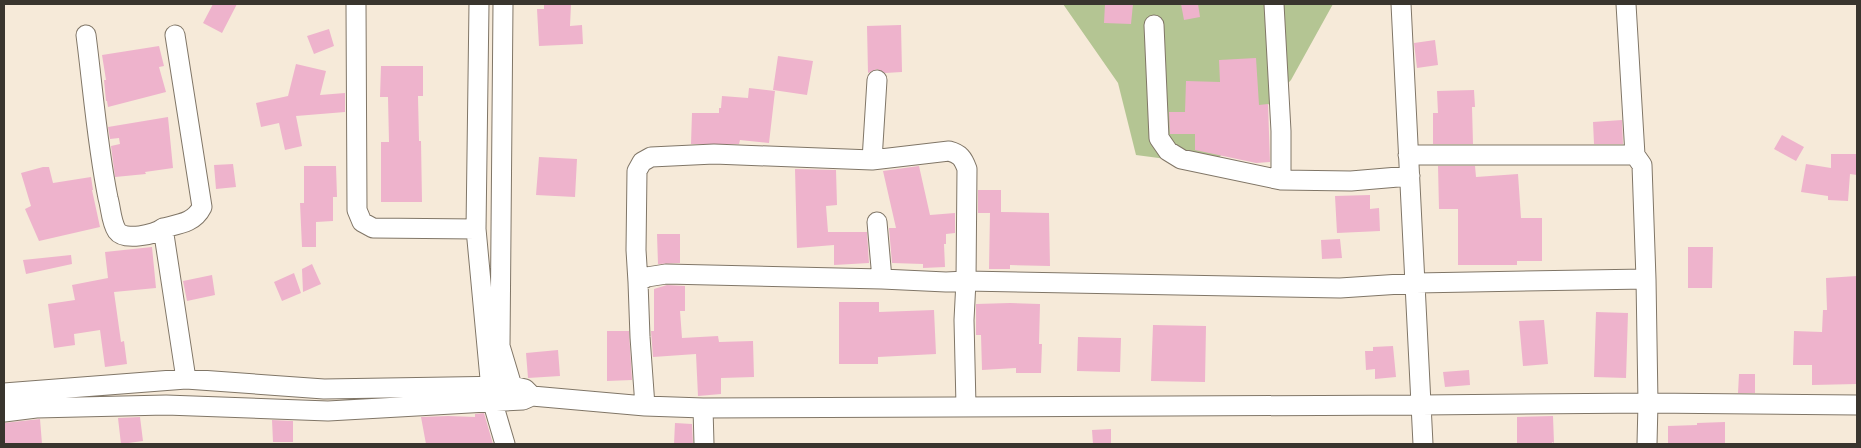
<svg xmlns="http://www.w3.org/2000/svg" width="1861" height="448" font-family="Cabin,sans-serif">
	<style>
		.green { fill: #b4c593 }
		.building { fill: #eeb3cc }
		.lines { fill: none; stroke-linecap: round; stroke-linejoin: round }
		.street-casing { stroke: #807667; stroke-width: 21 }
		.street { stroke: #fff; stroke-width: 19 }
	</style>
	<rect width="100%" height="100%" fill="#f6ead9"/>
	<path class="green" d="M 1063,4 L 1333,4 L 1291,80 L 1212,165 L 1136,155 L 1118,83 Z"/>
	<path class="building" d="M 213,4 L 237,4 L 222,33 L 203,23 Z
		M 544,4 L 571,4 L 570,26 L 582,25 L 583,44 L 539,46 L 537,9 L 544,9 Z
		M 1105,4 L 1133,4 L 1131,24 L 1104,23 Z
		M 1181,4 L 1198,4 L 1200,17 L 1184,20 Z
		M 901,25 L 902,72 L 885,73 L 877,69 L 868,73 L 867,26 Z
		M 329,29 L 334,46 L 314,54 L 307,36 Z
		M 1435,40 L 1438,65 L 1417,68 L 1414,43 Z
		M 159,46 L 164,66 L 159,67 L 166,92 L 108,107 L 107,101 L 106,101 L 104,80 L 106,80 L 102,55 Z
		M 778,56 L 813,61 L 807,95 L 773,90 Z
		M 1256,58 L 1259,105 L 1268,104 L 1270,162 L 1256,163 L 1195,150 L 1195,134 L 1170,134 L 1169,112 L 1185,112 L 1186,81 L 1220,82 L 1219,60 Z
		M 296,64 L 326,71 L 320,95 L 345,93 L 345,112 L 296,116 L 302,146 L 285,150 L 279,123 L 261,127 L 256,103 L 288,96 Z
		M 381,66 L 423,66 L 423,96 L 418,96 L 419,141 L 421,141 L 422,202 L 381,202 L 381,142 L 389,142 L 388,97 L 380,97 Z
		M 749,88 L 775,91 L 769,143 L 740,140 L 739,144 L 691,144 L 692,113 L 719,113 L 719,108 L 721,108 L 722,96 L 748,98 Z
		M 1474,90 L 1475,107 L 1472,107 L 1473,144 L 1433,144 L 1433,113 L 1438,113 L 1437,91 Z
		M 168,117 L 173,168 L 145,172 L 146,174 L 115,177 L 111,146 L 120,144 L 119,138 L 110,139 L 108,127 Z
		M 1622,120 L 1623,144 L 1594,144 L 1593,122 Z
		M 1782,135 L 1804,147 L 1796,161 L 1774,149 Z
		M 1831,154 L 1857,154 L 1857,175 L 1850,174 L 1848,201 L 1828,200 L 1828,196 L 1801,192 L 1806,164 L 1831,168 Z
		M 539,157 L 577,159 L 575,197 L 536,195 Z
		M 233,164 L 236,187 L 216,189 L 214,165 Z
		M 304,166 L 336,166 L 337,197 L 333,197 L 333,221 L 316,222 L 316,247 L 302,247 L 300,203 L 304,203 Z
		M 919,166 L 930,215 L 955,213 L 955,233 L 946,234 L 946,244 L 944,244 L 945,267 L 923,268 L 923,264 L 892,263 L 889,228 L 896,228 L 883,171 Z
		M 1438,166 L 1475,166 L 1476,177 L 1518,174 L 1521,218 L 1542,218 L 1542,261 L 1517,261 L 1517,265 L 1458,265 L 1458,209 L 1439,209 Z
		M 43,167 L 49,167 L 53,183 L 91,177 L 93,190 L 92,190 L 100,227 L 39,241 L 25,209 L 31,206 L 21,173 Z
		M 795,169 L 836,170 L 837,205 L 826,206 L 828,232 L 867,232 L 869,263 L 834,265 L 834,245 L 797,248 Z
		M 978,190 L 1001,190 L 1001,212 L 1049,213 L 1050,266 L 1010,265 L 1010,269 L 989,269 L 990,213 L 978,213 Z
		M 1370,195 L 1370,209 L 1379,208 L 1380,231 L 1337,233 L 1335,196 Z
		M 657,234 L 680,234 L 680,263 L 658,264 Z
		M 1340,239 L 1342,258 L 1322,259 L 1321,240 Z
		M 152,247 L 156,288 L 114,292 L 121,342 L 124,341 L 127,364 L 105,367 L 100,330 L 74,334 L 75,345 L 54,348 L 48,304 L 75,300 L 72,285 L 108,278 L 105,252 Z
		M 1688,247 L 1713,247 L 1712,288 L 1688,288 Z
		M 71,255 L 72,264 L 26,274 L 23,260 Z
		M 312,264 L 321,284 L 303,292 L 302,269 Z
		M 294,273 L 301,293 L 282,301 L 274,282 Z
		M 212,275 L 215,295 L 187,301 L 183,281 Z
		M 1857,276 L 1857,384 L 1812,385 L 1812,365 L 1793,365 L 1794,331 L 1822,332 L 1823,310 L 1827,310 L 1826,278 Z
		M 667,285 L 685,286 L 685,311 L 680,311 L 682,338 L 718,336 L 719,342 L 753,341 L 754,377 L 721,378 L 721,394 L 698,396 L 696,354 L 653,357 L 651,331 L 654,331 L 654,289 Z
		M 839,302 L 879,302 L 879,312 L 934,310 L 936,354 L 878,357 L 878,364 L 839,364 Z
		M 1010,303 L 1040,304 L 1039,344 L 1042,344 L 1041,373 L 1016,373 L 1016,368 L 982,370 L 981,335 L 976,335 L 976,304 Z
		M 1596,312 L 1628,313 L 1626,378 L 1594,377 Z
		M 1544,320 L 1548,364 L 1523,366 L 1519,321 Z
		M 1153,325 L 1206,326 L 1205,382 L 1151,381 Z
		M 607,331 L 629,331 L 632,380 L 607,381 Z
		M 1078,337 L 1121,338 L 1120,372 L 1077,371 Z
		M 1393,346 L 1396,377 L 1375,379 L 1375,369 L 1366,370 L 1365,351 L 1373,351 L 1373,347 Z
		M 558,350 L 560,376 L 528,378 L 526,353 Z
		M 1469,370 L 1470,385 L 1445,387 L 1443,372 Z
		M 1739,374 L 1755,374 L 1755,393 L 1738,393 Z
		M 484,413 L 493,444 L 426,444 L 421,417 L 448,416 L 475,417 L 475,414 Z
		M 1553,416 L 1554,443 L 1552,442 L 1552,444 L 1517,444 L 1517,417 Z
		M 140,417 L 143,441 L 121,444 L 118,418 Z
		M 40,419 L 42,444 L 5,444 L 4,423 Z
		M 272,420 L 293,421 L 293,442 L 273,442 Z
		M 1725,422 L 1725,444 L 1668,444 L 1668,426 L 1697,425 L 1697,423 Z
		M 675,423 L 692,424 L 693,444 L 674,444 Z
		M 1111,429 L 1111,444 L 1093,444 L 1092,430 Z"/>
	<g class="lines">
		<defs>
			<path id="street" d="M 356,4 L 357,210 L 362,222 L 373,228 L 476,229
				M 479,4 L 476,229 L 492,400 L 505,444
				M 503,4 L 500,346 L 512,386 L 512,397
				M 1274,4 L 1281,131 L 1281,180
				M 1401,4 L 1423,444
				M 1154,25 L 1159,138 L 1168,151 L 1181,159 L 1281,180 L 1351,181 L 1410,176
				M 86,35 C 93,89 97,144 108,198 C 111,208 111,222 117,231 C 124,241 155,235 163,228 L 186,379
				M 1408,155 L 1635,155
				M 872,160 L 877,80
				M 877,222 L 882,279
				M 163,228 C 179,224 194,223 202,207 L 175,35
				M 1646,279 L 1648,403 L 1647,444
				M 638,282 L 636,250 L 637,171 L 642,162 L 651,157 L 714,154 L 872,160 L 949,151 C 960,154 963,158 967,169 L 966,281 L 1340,288 L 1416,283 L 1646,279 L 1642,165 L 1635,155 L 1626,4
				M 4,393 L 186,379 L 324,389 L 512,386 L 525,389 L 532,396
				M 645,406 L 640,337 L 638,282 L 647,277 L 666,274 L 882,279 L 946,282 L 966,281 L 964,320 L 966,406
				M 703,408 L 704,444
				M 4,412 L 36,408 L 166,405 L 328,411 L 523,400 L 532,396 L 645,406 L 703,408 L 1421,405 L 1648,403 L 1857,405"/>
		</defs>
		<use href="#street" class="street-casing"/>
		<use href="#street" class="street"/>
	</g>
	<rect width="1861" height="448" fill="none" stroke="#39352e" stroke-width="10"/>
</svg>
